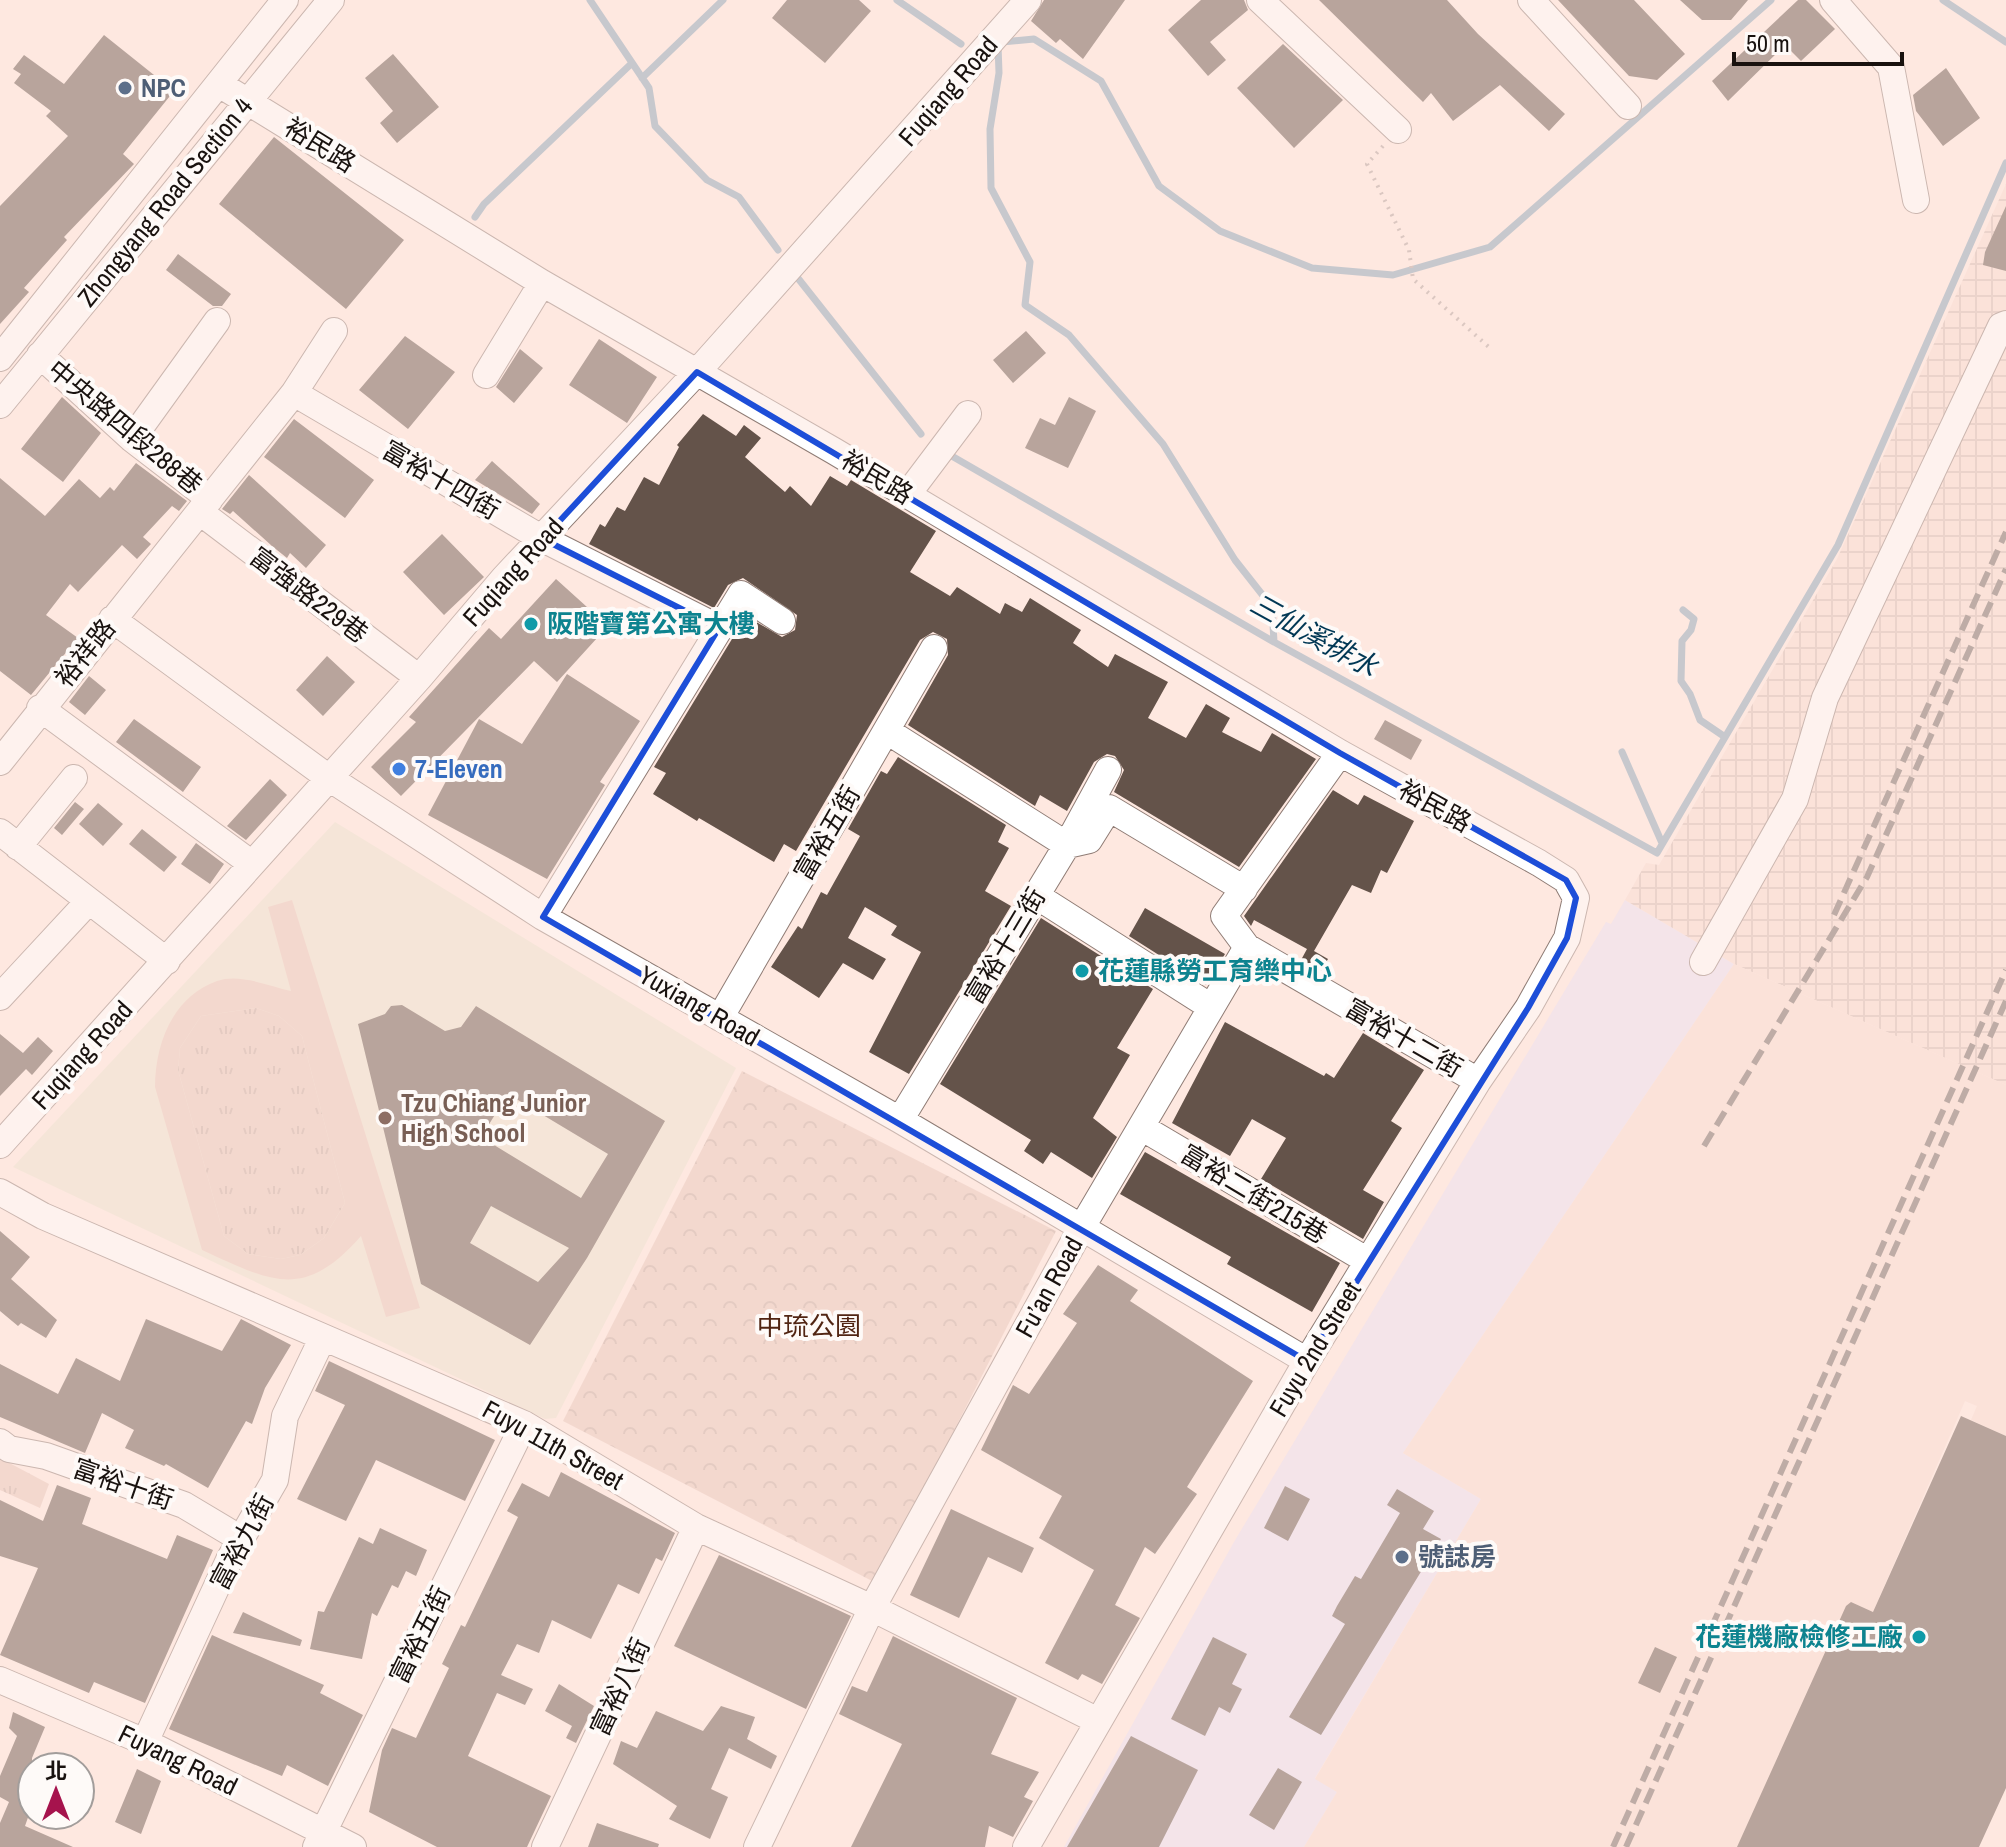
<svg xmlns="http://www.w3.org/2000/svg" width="2006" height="1847" font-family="'Archivo Narrow','Noto Sans TC',sans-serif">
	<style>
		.commercial { fill: #e8dff4 }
		.industrial { fill: url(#industrial-grid) }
		.education { fill: #ece3ce }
		.built { fill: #f9dbd0 }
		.grass { fill: url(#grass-tufts) }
		.park { fill: url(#park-crowns) }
		.pitch { fill: #e7c6b9; fill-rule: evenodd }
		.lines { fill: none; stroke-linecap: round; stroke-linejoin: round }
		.stream { stroke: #86a2b6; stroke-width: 7 }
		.building { fill: #64534a; fill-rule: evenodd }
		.minor-casing { stroke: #8f7c75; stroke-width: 28 }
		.path { stroke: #b2a19b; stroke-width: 4; stroke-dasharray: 2 6; stroke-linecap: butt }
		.minor { stroke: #fff; stroke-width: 26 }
		.rail { stroke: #726560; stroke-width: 6; stroke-dasharray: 16 8; stroke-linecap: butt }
		.marked { fill: none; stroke: #1d4ed8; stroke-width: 6; stroke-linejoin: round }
		.service-dot { fill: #5c6f8a; stroke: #fefaf8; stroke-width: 3 }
		.culture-dot { fill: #0f9aa8; stroke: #fefaf8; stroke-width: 3 }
		.shop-dot { fill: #3f7fe0; stroke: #fefaf8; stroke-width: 3 }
		.education-dot { fill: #8d6e63; stroke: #fefaf8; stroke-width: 3 }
		.labels { text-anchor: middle; stroke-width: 8; stroke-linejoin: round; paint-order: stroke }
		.service-label { font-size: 26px; font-weight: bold; fill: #4e5e75; stroke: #fefaf8; text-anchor: start }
		.street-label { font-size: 26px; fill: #19120f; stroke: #fefaf8 }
		.culture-label { font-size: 26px; font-weight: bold; fill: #0d838f; stroke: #fefaf8; text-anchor: start }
		.shop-label { font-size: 26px; font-weight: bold; fill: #366cbe; stroke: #fefaf8; text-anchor: start }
		.education-label { font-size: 26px; font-weight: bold; fill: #785e54; stroke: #fefaf8; text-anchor: start }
		.park-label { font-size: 26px; fill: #512513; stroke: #fefaf8 }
		.water-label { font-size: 28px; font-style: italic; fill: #013754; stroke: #fefaf8 }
	</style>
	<defs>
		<pattern id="industrial-grid" width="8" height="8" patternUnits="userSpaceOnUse" patternTransform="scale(2)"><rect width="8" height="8" fill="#f9dbd0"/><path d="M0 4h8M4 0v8" fill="none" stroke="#d5bbb1"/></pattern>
		<pattern id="grass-tufts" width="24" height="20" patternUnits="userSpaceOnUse" patternTransform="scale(2)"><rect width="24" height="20" fill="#e7c6b9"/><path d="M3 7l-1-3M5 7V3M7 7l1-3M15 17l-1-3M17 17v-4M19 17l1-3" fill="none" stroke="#c6a99e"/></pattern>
		<pattern id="park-crowns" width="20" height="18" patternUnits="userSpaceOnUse" patternTransform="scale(2)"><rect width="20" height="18" fill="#e7c6b9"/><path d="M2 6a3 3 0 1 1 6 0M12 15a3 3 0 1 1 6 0" fill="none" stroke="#c6a99e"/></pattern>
	</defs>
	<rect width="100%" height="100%" fill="#fee8e0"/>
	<path class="commercial" d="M 1625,900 L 1734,964 L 1403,1453 L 1481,1499 L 1315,1778 L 1337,1792 L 1304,1847 L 1064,1847 L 1234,1542 L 1606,922 L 1611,924 Z"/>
	<path class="industrial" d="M 2006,184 L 2006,1085 L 1734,964 L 1625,900 L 1646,863 L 1659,865 L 1837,559 Z"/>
	<path class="education" d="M 335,822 L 736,1068 L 556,1418 L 545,1419 L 13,1167 Z"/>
	<path class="built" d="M 1734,964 L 2006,1085 L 2006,1436 L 1971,1420 L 1977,1406 L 1965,1401 L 1873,1612 L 1851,1602 L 1737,1847 L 1304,1847 L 1337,1792 L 1315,1779 L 1481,1499 L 1403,1453 Z"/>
	<path class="grass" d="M 256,1008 L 279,1016 L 302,1036 L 345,1203 L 324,1238 L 300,1255 L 281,1259 L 248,1254 L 224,1236 L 178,1070 L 180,1048 L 201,1016 Z
		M 0,1458 L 49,1484 L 40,1508 L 0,1490 Z"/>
	<path class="park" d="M 742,1071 L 1056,1231 L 876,1583 L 563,1421 Z"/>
	<path class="pitch" d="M 292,900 L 420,1308 L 386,1317 L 361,1236 C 304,1301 272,1282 202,1250 L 155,1087 C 155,1045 172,997 217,981 C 239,973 269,986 291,991 L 268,907 ZM 256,1008 L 279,1016 L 302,1036 L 345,1203 L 324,1238 L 300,1255 L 281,1259 L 248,1254 L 224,1236 L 178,1070 L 180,1048 L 201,1016 Z"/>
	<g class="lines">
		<path class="stream" d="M 590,0 L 649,88 L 655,126 L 707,180 L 739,197 L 778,250
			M 897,0 L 961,44
			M 1943,0 L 2006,42
			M 1002,42 L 1034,39 L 1101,81 L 1159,186 L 1220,231 L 1312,268 L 1393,275 L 1490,247 L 1771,0
			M 998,45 L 999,73 L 990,129 L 991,188 L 1030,262 L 1025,305 L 1069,335 L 1163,444 L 1235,560 L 1272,607 L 1274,642
			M 642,78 L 723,0
			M 475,217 L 484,204 L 632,63
			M 797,277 L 921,434
			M 950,455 L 1274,642 L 1657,853 L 1838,545 L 2006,163
			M 1683,610 L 1694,619 L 1691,630 L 1682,641 L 1681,681 L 1690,694 L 1700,720 L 1725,737
			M 1622,752 L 1662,843"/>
	</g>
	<path class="building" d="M 787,0 L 859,0 L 871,11 L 825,63 L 772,18 Z
		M 1044,0 L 1125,0 L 1083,59 L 1060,39 L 1056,43 L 1031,21 Z
		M 1201,0 L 1244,0 L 1248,10 L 1210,42 L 1226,60 L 1208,76 L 1168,30 Z
		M 1319,0 L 1447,0 L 1478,34 L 1565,114 L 1549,131 L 1500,85 L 1453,121 L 1431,93 L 1423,102 Z
		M 1558,0 L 1634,0 L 1685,54 L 1657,80 L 1629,76 Z
		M 1680,0 L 1748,0 L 1731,20 L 1702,20 Z
		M 1798,0 L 1806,0 L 1835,29 L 1801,61 L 1785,45 L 1728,101 L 1712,81 Z
		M 104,35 L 174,91 L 123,154 L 134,164 L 64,237 L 67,240 L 24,288 L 29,292 L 0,324 L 0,206 L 68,136 L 46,116 L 51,111 L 14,83 L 21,74 L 13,69 L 24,55 L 64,84 Z
		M 1283,44 L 1343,100 L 1294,148 L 1237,88 Z
		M 393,54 L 439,107 L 397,143 L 380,123 L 393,111 L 365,78 Z
		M 1946,68 L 1980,118 L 1943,146 L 1916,111 L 1913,95 Z
		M 274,137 L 404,240 L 346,309 L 219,204 Z
		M 2006,206 L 2006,271 L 1983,265 L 1985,252 Z
		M 178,254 L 231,294 L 222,306 L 213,306 L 166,270 Z
		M 1026,331 L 1046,353 L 1013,383 L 993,360 Z
		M 405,336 L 455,372 L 408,429 L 359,390 Z
		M 599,339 L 657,377 L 627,423 L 569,385 Z
		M 520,349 L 543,368 L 514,403 L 496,387 Z
		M 62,397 L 101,433 L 63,482 L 21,449 Z
		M 1069,397 L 1096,411 L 1068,468 L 1025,448 L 1040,418 L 1055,425 Z
		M 703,414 L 736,436 L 744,425 L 761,438 L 745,457 L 785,492 L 790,486 L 811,506 L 830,476 L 847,486 L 851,480 L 936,531 L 910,572 L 950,596 L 957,587 L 1000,614 L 1005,603 L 1022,612 L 1030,598 L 1081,630 L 1073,643 L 1108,667 L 1115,654 L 1168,682 L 1148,718 L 1186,738 L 1206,704 L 1230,718 L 1222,732 L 1261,752 L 1272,733 L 1316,759 L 1239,867 L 1114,792 L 1124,770 L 1115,756 L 1107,754 L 1094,762 L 1067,811 L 1040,795 L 1035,806 L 908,725 L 948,655 L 947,639 L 933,632 L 920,640 L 796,851 L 784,844 L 774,862 L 699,818 L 697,821 L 653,794 L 666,773 L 654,767 L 746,616 L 782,637 L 795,630 L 797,615 L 743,578 L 728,585 L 714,608 L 589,544 L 600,524 L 605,527 L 617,507 L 625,511 L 644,477 L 659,485 L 679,447 L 677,445 Z
		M 294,419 L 374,480 L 345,518 L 264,457 Z
		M 492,461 L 540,504 L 532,514 L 475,480 Z
		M 136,463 L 187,501 L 179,511 L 172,506 L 143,537 L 151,544 L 137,559 L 122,545 L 78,592 L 70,584 L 46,615 L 78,638 L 31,695 L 0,671 L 0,478 L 45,516 L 79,479 L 100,498 L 110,487 L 114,491 Z
		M 249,475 L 326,545 L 306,568 L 290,553 L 287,558 L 272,546 L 233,511 L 230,514 L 222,509 Z
		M 442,534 L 484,577 L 444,615 L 403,572 Z
		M 556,579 L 608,626 L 557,682 L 534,661 L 401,796 L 371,767 L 416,722 L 409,717 L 489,628 L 501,639 Z
		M 327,656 L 355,682 L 323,716 L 296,690 Z
		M 567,674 L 640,721 L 600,782 L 605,785 L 547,879 L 428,815 L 479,719 L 522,744 Z
		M 89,676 L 106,690 L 85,715 L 69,702 Z
		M 134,719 L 201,767 L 183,792 L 116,742 Z
		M 1385,720 L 1422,740 L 1411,760 L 1374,739 Z
		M 898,757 L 1006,825 L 998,842 L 1009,848 L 985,891 L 1011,906 L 909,1074 L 869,1052 L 921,952 L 891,935 L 897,926 L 865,907 L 848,938 L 886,959 L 873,980 L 843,963 L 819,998 L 771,967 L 798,926 L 802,929 L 821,892 L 827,895 L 860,836 L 848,829 L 881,771 L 887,774 Z
		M 270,779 L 287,795 L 246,840 L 227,826 Z
		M 1333,790 L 1358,805 L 1364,795 L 1414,821 L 1387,873 L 1381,870 L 1371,893 L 1352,885 L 1314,951 L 1328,959 L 1321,971 L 1301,960 L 1307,949 L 1254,920 L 1251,926 L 1244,916 Z
		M 75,802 L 84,809 L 62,835 L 54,828 Z
		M 98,803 L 123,824 L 103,846 L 79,824 Z
		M 142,829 L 177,857 L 164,872 L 129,844 Z
		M 196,843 L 224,864 L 210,884 L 181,864 Z
		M 1145,908 L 1225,954 L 1206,985 L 1129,936 Z
		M 1041,918 L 1153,989 L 1117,1048 L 1130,1055 L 1093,1118 L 1117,1137 L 1092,1178 L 1051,1152 L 1043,1164 L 1024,1151 L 1031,1140 L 940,1084 Z
		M 402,1005 L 445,1031 L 461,1027 L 476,1006 L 665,1121 L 587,1258 L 530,1345 L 421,1284 L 358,1024 L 385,1014 L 391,1006 ZM 508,1094 L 608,1154 L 581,1198 L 481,1137 ZM 491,1206 L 569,1248 L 538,1282 L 470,1243 Z
		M 1225,1022 L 1324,1076 L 1326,1073 L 1334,1078 L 1363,1033 L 1424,1070 L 1391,1121 L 1402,1128 L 1363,1190 L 1384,1202 L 1363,1239 L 1261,1179 L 1286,1138 L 1252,1119 L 1230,1156 L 1172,1123 Z
		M 0,1034 L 23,1053 L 38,1037 L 53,1051 L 32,1075 L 26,1069 L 0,1096 Z
		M 1145,1152 L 1340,1263 L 1312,1312 L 1227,1264 L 1231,1257 L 1120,1194 Z
		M 0,1231 L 30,1257 L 11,1279 L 57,1320 L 46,1338 L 21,1323 L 18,1326 L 0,1311 Z
		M 1098,1265 L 1138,1290 L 1130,1301 L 1253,1381 L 1187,1487 L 1197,1494 L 1155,1554 L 1145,1547 L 1115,1605 L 1140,1618 L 1102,1684 L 1082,1674 L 1078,1680 L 1045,1663 L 1094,1570 L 1039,1538 L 1062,1496 L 981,1450 L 1013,1385 L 1029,1394 L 1077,1323 L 1063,1314 Z
		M 146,1319 L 222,1351 L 241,1319 L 291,1345 L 265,1388 L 252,1424 L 246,1421 L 208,1488 L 166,1464 L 164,1466 L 125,1448 L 134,1430 L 102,1413 L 85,1453 L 0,1417 L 0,1364 L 58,1394 L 76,1358 L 120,1381 Z
		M 329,1361 L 495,1440 L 465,1501 L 376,1460 L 346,1521 L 297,1499 L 345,1405 L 315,1391 Z
		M 1961,1416 L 2006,1436 L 2006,1788 L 1979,1847 L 1737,1847 L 1846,1606 L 1851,1602 L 1873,1612 Z
		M 561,1472 L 675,1533 L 662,1561 L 656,1558 L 639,1594 L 618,1584 L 591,1639 L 552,1620 L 539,1653 L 517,1644 L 501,1675 L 533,1689 L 525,1705 L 497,1693 L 468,1756 L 551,1796 L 527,1847 L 437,1847 L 369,1812 L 382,1750 L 392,1728 L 416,1738 L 449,1668 L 442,1664 L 461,1625 L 465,1627 L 518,1517 L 507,1511 L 522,1483 L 549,1497 Z
		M 57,1485 L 91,1498 L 82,1524 L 167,1559 L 177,1535 L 213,1550 L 145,1703 L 94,1682 L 89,1693 L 0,1655 L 38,1568 L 0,1556 L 0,1500 L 43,1521 Z
		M 1285,1486 L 1310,1499 L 1288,1541 L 1264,1528 Z
		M 1397,1489 L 1434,1511 L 1423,1529 L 1441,1539 L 1321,1735 L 1289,1717 L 1345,1624 L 1332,1616 L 1337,1606 L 1355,1576 L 1361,1579 L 1400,1513 L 1387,1505 Z
		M 951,1509 L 1034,1548 L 1022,1573 L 988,1557 L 959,1618 L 910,1595 Z
		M 380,1528 L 427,1550 L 416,1576 L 406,1571 L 398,1588 L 392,1585 L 377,1616 L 372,1613 L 362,1659 L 310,1649 L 318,1611 L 324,1612 L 359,1537 L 373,1544 Z
		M 719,1555 L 851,1616 L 806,1709 L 674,1646 Z
		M 243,1612 L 302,1640 L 300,1646 L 233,1633 Z
		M 212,1635 L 324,1685 L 320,1693 L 363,1715 L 328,1786 L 287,1765 L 282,1776 L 169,1729 Z
		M 893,1636 L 1017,1698 L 991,1754 L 1039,1772 L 1024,1797 L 1033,1801 L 1013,1837 L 989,1826 L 985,1847 L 851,1847 L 902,1744 L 839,1714 L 852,1686 L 867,1692 Z
		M 1213,1637 L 1247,1654 L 1232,1684 L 1242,1689 L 1230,1713 L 1219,1707 L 1205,1736 L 1171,1719 Z
		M 1655,1647 L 1677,1657 L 1660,1693 L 1638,1683 Z
		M 559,1684 L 594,1706 L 576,1743 L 566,1738 L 572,1726 L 545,1711 Z
		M 721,1706 L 755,1717 L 747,1739 L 777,1756 L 771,1769 L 729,1748 L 711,1789 L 728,1797 L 710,1839 L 669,1819 L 677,1806 L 613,1764 L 621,1741 L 637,1748 L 656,1711 L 703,1731 Z
		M 13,1712 L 45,1727 L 32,1758 L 32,1806 L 25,1826 L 73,1847 L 0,1847 L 0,1823 L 9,1802 L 0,1797 L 0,1776 L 17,1736 L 9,1728 Z
		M 1131,1736 L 1198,1770 L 1159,1847 L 1067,1847 Z
		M 1278,1768 L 1302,1782 L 1274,1830 L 1249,1815 Z
		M 137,1769 L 161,1781 L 141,1834 L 115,1822 Z
		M 597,1823 L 659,1844 L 658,1847 L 588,1847 Z"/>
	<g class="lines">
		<defs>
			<path id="minor" d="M 1260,0 L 1398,130
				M 1531,0 L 1628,106
				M 1833,0 L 1891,67 L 1916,200
				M 219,84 L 542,283 L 834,451 L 1340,753 L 1539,863 L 1566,880 L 1576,898 L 1567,938 L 1528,1008 L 1478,1081 L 1307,1361 L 1026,1847
				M 40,355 L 132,439 L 210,499
				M 0,358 L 285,0
				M 486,375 L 542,283
				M 294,393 L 543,539 L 719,628
				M 0,405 L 331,0
				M 132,439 L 217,321
				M 907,495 L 968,414
				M 200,512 L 419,678
				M 112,619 L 329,778 L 543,917 L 900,1120 L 1307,1361
				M 40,708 L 252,864
				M 887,731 L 1067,845 L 1089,840 L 1109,808 L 1244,889
				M 0,762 L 294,393 L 334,331
				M 0,832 L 167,961
				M 18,847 L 74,778
				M 1035,895 L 1211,1007
				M 543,917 L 741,594 L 782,621
				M 1247,947 L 1478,1081
				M 1703,962 L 1795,799 L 1825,698 L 2001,326 L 2006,324
				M 0,997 L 88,902
				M 720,1018 L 934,648
				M 900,1120 L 1067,845 L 1108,770
				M 1141,1127 L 1368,1261
				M 0,1145 L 419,678 L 504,578 L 697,372 L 1028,0
				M 0,1192 L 43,1216 L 524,1424 L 696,1527 L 872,1608 L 1096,1720
				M 0,1442 L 9,1449 L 46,1456 L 184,1505 L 241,1539
				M 0,1680 L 145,1742 L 353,1847
				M 145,1742 L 229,1560 L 275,1480 L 285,1416 L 323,1337
				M 316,1847 L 524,1424
				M 545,1847 L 696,1527
				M 757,1847 L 872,1608 L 1082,1227 L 1247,947 L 1224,916 L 1340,753"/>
		</defs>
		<use href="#minor" class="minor-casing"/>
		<path class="path" d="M 1383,146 L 1367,164 L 1409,250 L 1413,279 L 1491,349"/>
		<use href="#minor" class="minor"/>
		<path class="rail" d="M 1834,915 L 2006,532
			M 1704,1146 L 1867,877 L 2006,569
			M 1613,1847 L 2006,970
			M 1626,1847 L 2006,1001"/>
	</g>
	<path d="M0 0H2006V1847H0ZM 697,372 L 1340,753 L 1566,880 L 1576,898 L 1567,938 L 1528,1008 L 1307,1361 L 543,917 L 719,628 L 543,539 Z" fill="#fee8e0" fill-opacity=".55" fill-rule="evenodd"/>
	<path class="marked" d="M 697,372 L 1340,753 L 1566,880 L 1576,898 L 1567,938 L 1528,1008 L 1307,1361 L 543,917 L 719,628 L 543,539 Z"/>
	<g class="service-dot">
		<circle cx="125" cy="88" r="8"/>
		<circle cx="1402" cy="1557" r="8"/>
	</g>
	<g class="culture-dot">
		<circle cx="531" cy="624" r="8"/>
		<circle cx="1082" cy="971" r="8"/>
		<circle cx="1919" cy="1637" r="8"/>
	</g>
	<circle class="shop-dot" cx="399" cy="769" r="8"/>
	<circle class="education-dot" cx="385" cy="1118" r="8"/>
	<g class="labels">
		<g class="service-label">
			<text x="141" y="97">NPC</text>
			<text x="1418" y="1566">號誌房</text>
		</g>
		<g class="street-label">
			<text transform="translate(948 91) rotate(-49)" y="9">Fuqiang Road</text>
			<text transform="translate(320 145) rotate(32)" y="9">裕民路</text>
			<text transform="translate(165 202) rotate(-51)" y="9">Zhongyang Road Section 4</text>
			<text transform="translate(125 427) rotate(40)" y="9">中央路四段288巷</text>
			<text transform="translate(877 477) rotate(31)" y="9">裕民路</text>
			<text transform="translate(441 480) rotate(30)" y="9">富裕十四街</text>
			<text transform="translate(513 572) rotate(-48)" y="9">Fuqiang Road</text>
			<text transform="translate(309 595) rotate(37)" y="9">富強路229巷</text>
			<text transform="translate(85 653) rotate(-51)" y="9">裕祥路</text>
			<text transform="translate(1435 806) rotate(29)" y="9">裕民路</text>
			<text transform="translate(827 833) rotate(-60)" y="9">富裕五街</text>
			<text transform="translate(1005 946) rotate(-59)" y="9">富裕十三街</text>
			<text transform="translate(699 1006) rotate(30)" y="9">Yuxiang Road</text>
			<text transform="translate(1404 1038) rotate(30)" y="9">富裕十二街</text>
			<text transform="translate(82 1055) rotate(-48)" y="9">Fuqiang Road</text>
			<text transform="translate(1254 1194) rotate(31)" y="9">富裕二街215巷</text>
			<text transform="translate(1049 1287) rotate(-61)" y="9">Fu’an Road</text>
			<text transform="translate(1315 1349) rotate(-59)" y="9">Fuyu 2nd Street</text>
			<text transform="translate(553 1445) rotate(29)" y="9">Fuyu 11th Street</text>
			<text transform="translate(123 1484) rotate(19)" y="9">富裕十街</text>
			<text transform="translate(242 1542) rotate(-62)" y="9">富裕九街</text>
			<text transform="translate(420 1635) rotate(-64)" y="9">富裕五街</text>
			<text transform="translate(620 1687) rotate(-65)" y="9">富裕八街</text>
			<text transform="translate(178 1760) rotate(26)" y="9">Fuyang Road</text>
		</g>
		<g class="culture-label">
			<text x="547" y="633">阪階寶第公寓大樓</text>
			<text x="1098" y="980">花蓮縣勞工育樂中心</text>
			<text x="1903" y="1646" text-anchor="end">花蓮機廠檢修工廠</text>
		</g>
		<g class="shop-label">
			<text x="415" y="778">7-Eleven</text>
		</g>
		<g class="education-label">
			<text x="401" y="1112">Tzu Chiang Junior<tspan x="401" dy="30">High School</tspan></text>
		</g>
		<g class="park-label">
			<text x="809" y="1335">中琉公園</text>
		</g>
		<g class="water-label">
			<text transform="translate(1314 635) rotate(29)" y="10">三仙溪排水</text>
		</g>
	</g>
	<g transform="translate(56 1791)"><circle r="38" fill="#fefaf8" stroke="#a29d9b" stroke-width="2"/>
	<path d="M0-6L14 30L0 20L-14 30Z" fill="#a6134d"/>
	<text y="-12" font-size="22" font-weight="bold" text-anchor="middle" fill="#19120f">北</text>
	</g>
	<path d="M1734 52v12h168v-12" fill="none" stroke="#19120f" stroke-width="4"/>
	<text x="1746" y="52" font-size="24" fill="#19120f" stroke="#fefaf8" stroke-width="6" paint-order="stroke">50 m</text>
</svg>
